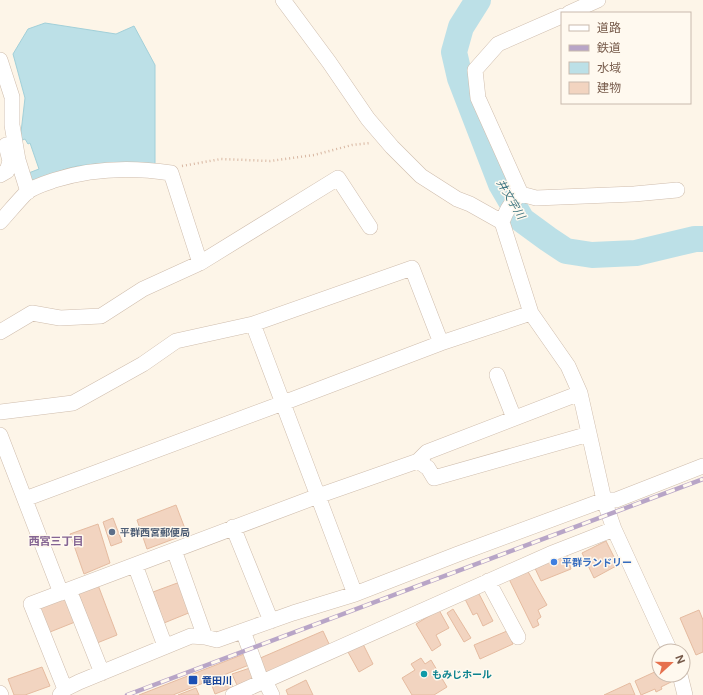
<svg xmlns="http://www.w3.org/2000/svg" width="703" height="695" font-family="'Public Sans','Noto Sans JP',sans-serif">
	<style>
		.water { fill: #bce0e7; stroke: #a2d0d9 }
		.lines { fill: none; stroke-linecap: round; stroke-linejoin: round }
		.river { stroke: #bce0e7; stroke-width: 26 }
		.building { fill: #f2d4c0; stroke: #e5bba0 }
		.minor-casing { stroke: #cfbdad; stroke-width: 16 }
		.path { stroke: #d8b7a2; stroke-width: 2.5; stroke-dasharray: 1 3; stroke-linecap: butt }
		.minor { stroke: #fff; stroke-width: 15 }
		.rail-casing { stroke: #b8a5c7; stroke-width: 4.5 }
		.rail { stroke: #fff9ef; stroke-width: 3; stroke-dasharray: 9; stroke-linecap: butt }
		.service-dot { fill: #5c6f8a; stroke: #fff9ef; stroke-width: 1.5 }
		.shop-dot { fill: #3f7fe0; stroke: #fff9ef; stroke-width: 1.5 }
		.culture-dot { fill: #0f9aa8; stroke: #fff9ef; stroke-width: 1.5 }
		.transit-dot { fill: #1a4fb4; stroke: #fff9ef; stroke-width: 1.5 }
		.labels { text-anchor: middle; stroke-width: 3; stroke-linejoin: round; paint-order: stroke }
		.service-label { font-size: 10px; font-weight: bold; fill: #4e5e75; stroke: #fff9ef; text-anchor: start }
		.shop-label { font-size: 10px; font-weight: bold; fill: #366cbe; stroke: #fff9ef; text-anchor: start }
		.culture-label { font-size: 10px; font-weight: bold; fill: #0d838f; stroke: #fff9ef; text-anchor: start }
		.transit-label { font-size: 10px; font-weight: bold; fill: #164399; stroke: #fff9ef; text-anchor: start }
		.water-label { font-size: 11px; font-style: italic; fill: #427883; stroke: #fff9ef }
		.neighbourhood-label { font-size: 11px; font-weight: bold; fill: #846493; stroke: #fff9ef }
	</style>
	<rect width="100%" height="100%" fill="#fdf5e8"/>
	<path class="water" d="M 45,23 L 116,34 L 134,26 L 155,65 L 155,164 C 130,164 103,162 78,166 C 62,169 47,177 32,184 L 26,174 L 39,169 L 30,143 L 28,144 L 25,139 L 20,141 L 25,98 L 13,54 L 28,29 Z"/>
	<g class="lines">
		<path class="river" d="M 478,0 L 461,27 L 454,52 L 460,78 L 501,184 L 522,220 L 548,239 L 566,251 L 592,255 L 636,253 L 695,239 L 703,239"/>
	</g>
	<path class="building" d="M 176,505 L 187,534 L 147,549 L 137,520 Z
		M 113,518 L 122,542 L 111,546 L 103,522 Z
		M 98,524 L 110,563 L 84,574 L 70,534 Z
		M 606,541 L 618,565 L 594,578 L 582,553 Z
		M 565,549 L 571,569 L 541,581 L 532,562 Z
		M 526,568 L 547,605 L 538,610 L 541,617 L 537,620 L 539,625 L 533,628 L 508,577 Z
		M 180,582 L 191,612 L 164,623 L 153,592 Z
		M 98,585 L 117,635 L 97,643 L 78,592 Z
		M 477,590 L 493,621 L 483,626 L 477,613 L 473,615 L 464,597 Z
		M 70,594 L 80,620 L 45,634 L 36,607 Z
		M 453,609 L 471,638 L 464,642 L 447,613 Z
		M 439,610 L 449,628 L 436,635 L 441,645 L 432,651 L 416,624 Z
		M 699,610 L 703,620 L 703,652 L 696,655 L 680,618 Z
		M 323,631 L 330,646 L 265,674 L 258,659 Z
		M 507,631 L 513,644 L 480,659 L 474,645 Z
		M 363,644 L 373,664 L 359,672 L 348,652 Z
		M 244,654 L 249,665 L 173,695 L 139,695 Z
		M 421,658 L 425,664 L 431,660 L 447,687 L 434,695 L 412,695 L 402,678 L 415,670 L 411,664 Z
		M 42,667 L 50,686 L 25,695 L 14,695 L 8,679 Z
		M 250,668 L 255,678 L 237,685 L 232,674 Z
		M 659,670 L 659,675 L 668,675 L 671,682 L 661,687 L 662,689 L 656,692 L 655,689 L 641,695 L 635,681 Z
		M 229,676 L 233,687 L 215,694 L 211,683 Z
		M 306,680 L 313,695 L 288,695 L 286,690 Z
		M 630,683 L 635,695 L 604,695 Z
		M 196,688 L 199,695 L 178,695 Z"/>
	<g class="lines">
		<defs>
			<path id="minor" d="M 283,0 L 329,62 L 368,119 L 392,147 L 421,176 L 457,199 L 470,204 L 502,222
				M 569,13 L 598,0
				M 0,60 L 12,97 L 12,125 L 18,160 L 28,192
				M 0,175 L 7,171 L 10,161 L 6,145
				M 521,194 L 478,98 L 475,70 L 498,44 L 562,16
				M 0,222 C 9,212 18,201 27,192 C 35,186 46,183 55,180 C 93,168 132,167 171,173 L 200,263 L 143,289 L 101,316 L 60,318 L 32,313 L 0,332
				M 200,263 L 338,178 L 370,227
				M 253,324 L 355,594
				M 497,375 L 514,418
				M 0,412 L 73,403 L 143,364 L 176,341 L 253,324 L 412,268 L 441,343
				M 0,435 L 61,593
				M 418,461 L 428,468 L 434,478 L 589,434
				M 25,499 L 283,403 L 441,343 L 531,313
				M 233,527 L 271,621
				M 174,550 L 205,637
				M 135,565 L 165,646
				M 488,581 L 518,637
				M 69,590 L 102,673
				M 243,631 L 262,683
				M 670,651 L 614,529 L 604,500 L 580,393 L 568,366 L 531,313 L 502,222 C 506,211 511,201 521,194 L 536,198 L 634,194 L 677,190
				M 680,675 L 685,695
				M 265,681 L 272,695
				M 65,689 L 31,604 L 318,496 L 418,461 L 427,452 L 580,393
				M 0,693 L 1,695
				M 60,695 L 65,689 L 79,682 L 191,636 L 205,637 L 217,640 L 293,613 L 355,594 L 458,554 L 604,500 L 616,500 L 703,466
				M 233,695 L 550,554 L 614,529"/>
		</defs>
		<use href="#minor" class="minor-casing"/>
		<path class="path" d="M 182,166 L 221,159 L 270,161 L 314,155 L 352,145 L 370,143"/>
		<use href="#minor" class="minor"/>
		<defs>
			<path id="rail" d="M 127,695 L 703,479"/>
		</defs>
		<use href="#rail" class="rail-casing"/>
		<use href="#rail" class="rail"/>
	</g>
	<circle class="service-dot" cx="112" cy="532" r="4"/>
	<circle class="shop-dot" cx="554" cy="562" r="4"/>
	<circle class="culture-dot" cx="424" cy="674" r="4"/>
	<rect class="transit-dot" x="188" y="675" width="10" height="10" rx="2"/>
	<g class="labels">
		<g class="service-label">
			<text x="120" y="536">平群西宮郵便局</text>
		</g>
		<g class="shop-label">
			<text x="562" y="566">平群ランドリー</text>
		</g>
		<g class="culture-label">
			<text x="432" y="678">もみじホール</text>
		</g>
		<g class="transit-label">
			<text x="202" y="684">竜田川</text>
		</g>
		<g class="water-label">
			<text transform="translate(511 199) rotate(59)" y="4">井文字川</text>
		</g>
		<g class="neighbourhood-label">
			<text x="56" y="545">西宮三丁目</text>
		</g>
	</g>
	<rect x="561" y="12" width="130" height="92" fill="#fff9ef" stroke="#c9baad"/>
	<rect x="569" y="25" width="20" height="6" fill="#ffffff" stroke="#c9baad"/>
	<text x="597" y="32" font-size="12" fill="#775b4b">道路</text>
	<rect x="569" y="45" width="20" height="6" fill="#b8a5c7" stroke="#c9baad"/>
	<text x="597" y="52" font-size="12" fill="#775b4b">鉄道</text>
	<rect x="569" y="62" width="20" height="12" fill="#bce0e7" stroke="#c9baad"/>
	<text x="597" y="72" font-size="12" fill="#775b4b">水域</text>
	<rect x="569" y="82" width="20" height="12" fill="#f2d4c0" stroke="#c9baad"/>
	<text x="597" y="92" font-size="12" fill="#775b4b">建物</text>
	<g transform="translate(671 663) rotate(69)"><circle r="19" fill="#fff9ef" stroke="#c9baad"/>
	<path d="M0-3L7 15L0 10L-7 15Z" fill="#e6714e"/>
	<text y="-6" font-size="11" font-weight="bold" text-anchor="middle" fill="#775b4b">N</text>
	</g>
</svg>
